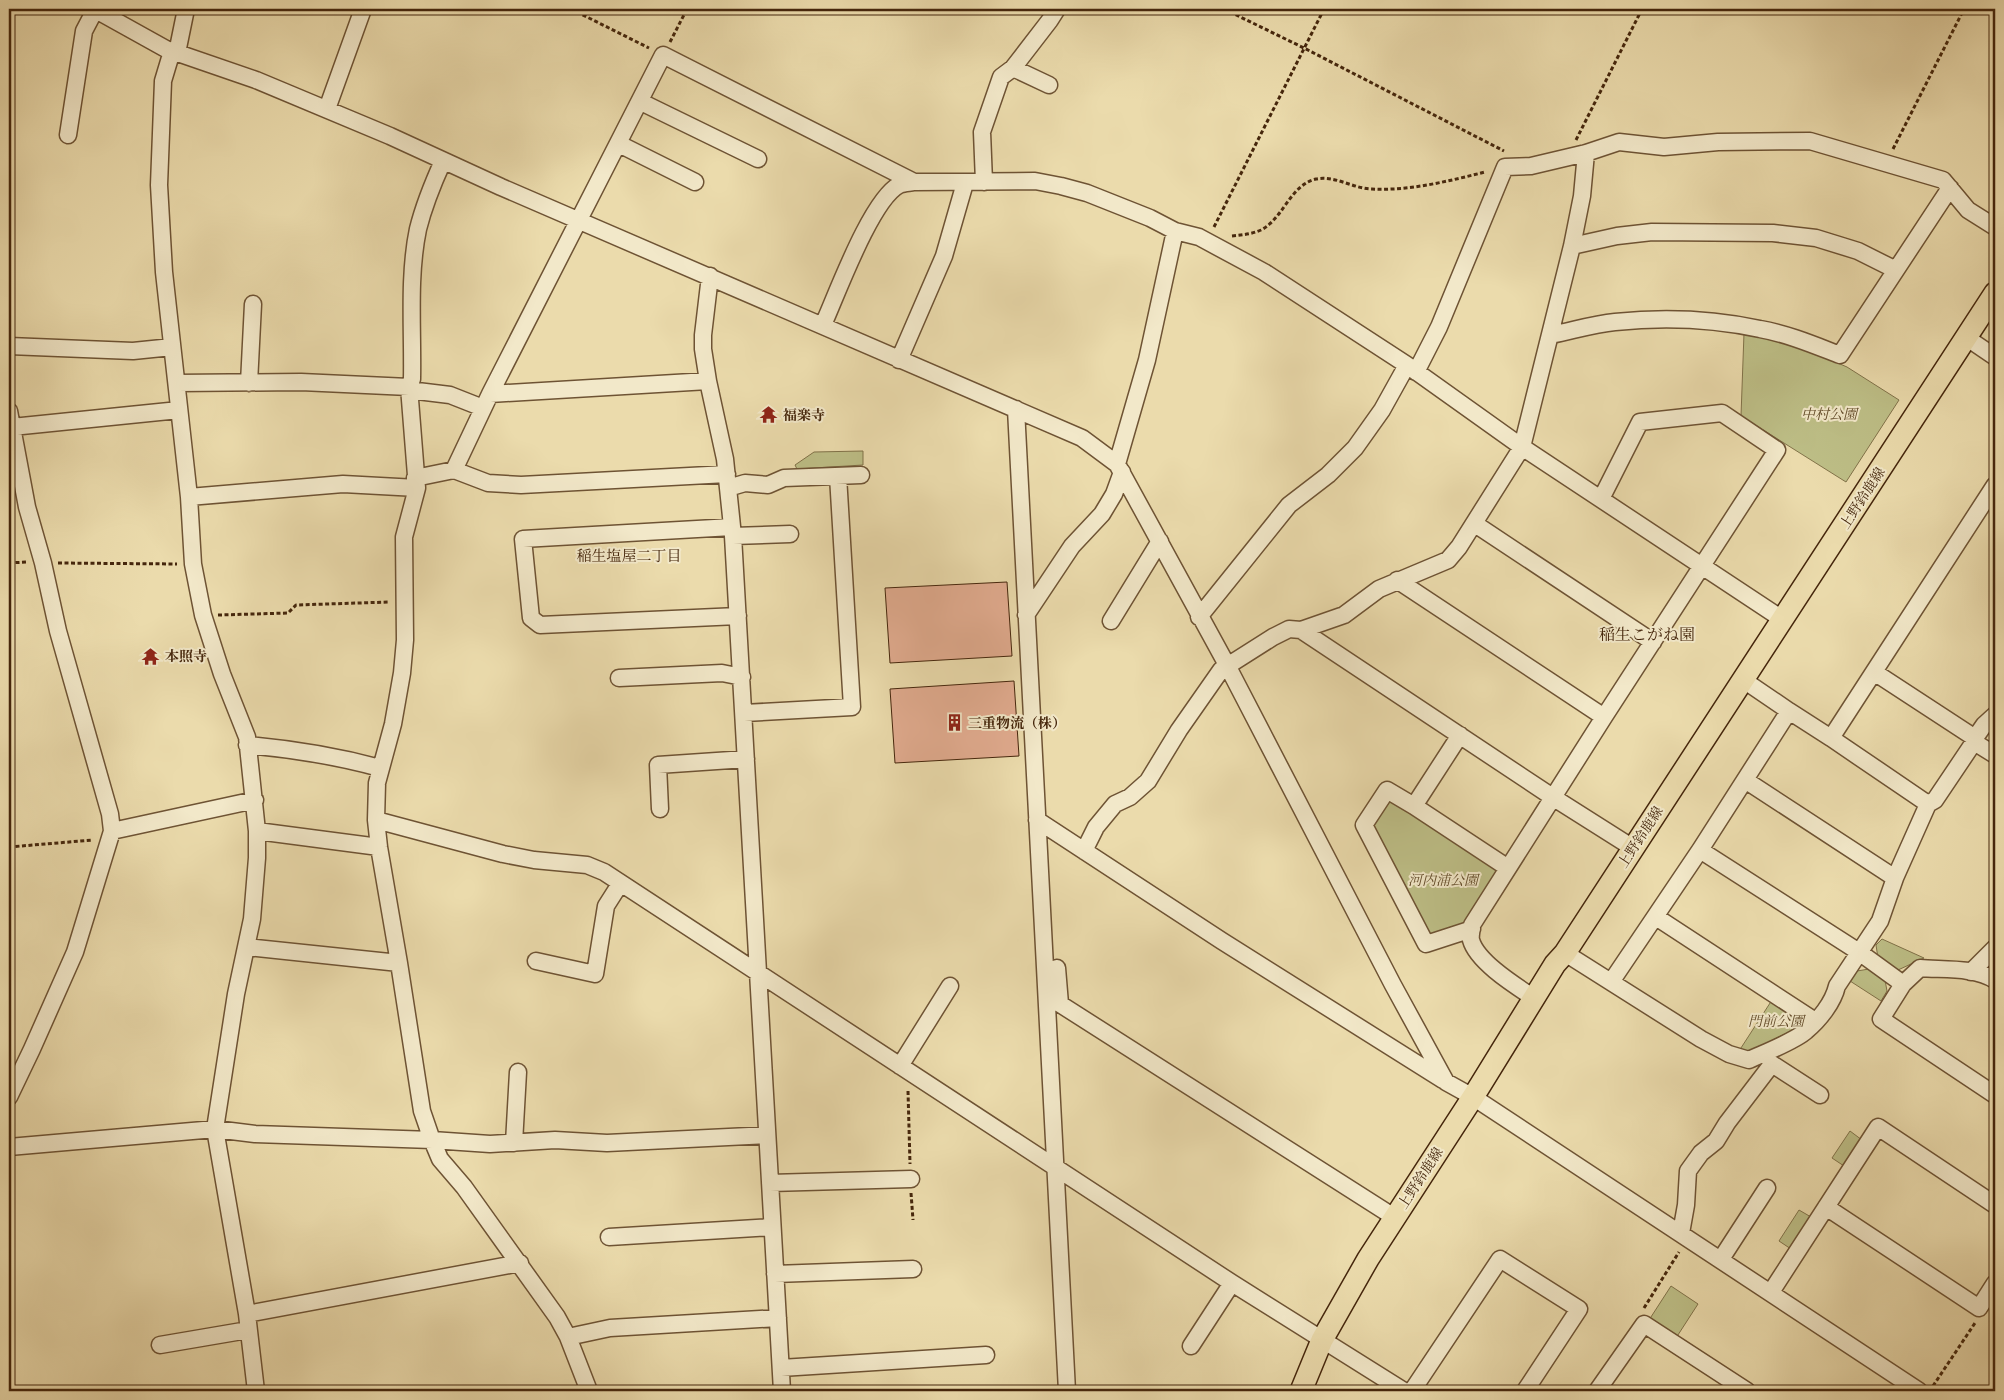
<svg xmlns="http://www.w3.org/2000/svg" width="2004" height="1400" font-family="'IM FELL Great Primer','Noto Serif JP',serif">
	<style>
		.green { fill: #bdbe86; stroke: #817249 }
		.building { fill: #e1ab8f; stroke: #45260c }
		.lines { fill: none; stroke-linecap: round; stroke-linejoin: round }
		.minor-casing { stroke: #6e5334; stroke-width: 19 }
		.major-casing { stroke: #45260c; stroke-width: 24 }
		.path { stroke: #45260c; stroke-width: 3; stroke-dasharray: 4 2.5; stroke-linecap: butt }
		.minor { stroke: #f2e8c9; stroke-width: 16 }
		.major { stroke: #ebdbac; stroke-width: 21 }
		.labels { text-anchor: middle; stroke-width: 4; stroke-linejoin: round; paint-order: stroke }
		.park-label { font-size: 14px; font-style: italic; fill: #634c2a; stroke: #f2e8c9 }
		.poi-label { font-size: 14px; font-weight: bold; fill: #45260c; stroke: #f2e8c9; text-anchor: start }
		.street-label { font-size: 14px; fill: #45260c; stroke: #f2e8c9 }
		.neighbourhood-label { font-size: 15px; fill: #45260c; stroke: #f2e8c9 }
		.quarter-label { font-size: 16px; fill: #45260c; stroke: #f2e8c9 }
	</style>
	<rect width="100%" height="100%" fill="#ebdbac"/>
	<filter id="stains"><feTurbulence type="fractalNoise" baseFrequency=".004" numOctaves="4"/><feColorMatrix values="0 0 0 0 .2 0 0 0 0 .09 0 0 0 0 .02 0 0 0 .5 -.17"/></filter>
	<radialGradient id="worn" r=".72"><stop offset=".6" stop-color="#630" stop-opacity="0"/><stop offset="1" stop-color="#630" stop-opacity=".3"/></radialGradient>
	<path class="green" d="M 1744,333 L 1796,345 L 1847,367 L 1899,400 L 1846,482 L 1741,416 Z
		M 863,451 L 863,465 L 797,469 L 795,465 L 814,452 Z
		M 1389,795 L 1494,864 L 1497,873 L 1459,932 L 1427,941 L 1368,826 Z
		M 1882,939 L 1924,958 L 1898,970 L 1878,958 L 1876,945 Z
		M 1869,969 L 1885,980 L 1887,991 L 1881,1001 L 1850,981 L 1857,971 Z
		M 1772,1000 L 1798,1017 L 1796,1028 L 1755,1049 L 1748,1052 L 1739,1051 Z
		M 1850,1131 L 1862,1140 L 1844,1166 L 1832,1158 Z
		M 1799,1210 L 1811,1217 L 1791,1249 L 1779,1241 Z
		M 1671,1286 L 1698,1304 L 1676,1338 L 1649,1320 Z"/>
	<path class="building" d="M 1007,582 L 1012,656 L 890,663 L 885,588 Z
		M 1014,681 L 1019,756 L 895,763 L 890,689 Z"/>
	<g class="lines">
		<defs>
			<path id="minor" d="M 94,9 L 166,49 L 256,80 L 390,136 L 501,187 L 1082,438 L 1117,464 L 1227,665 L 1393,985 L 1446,1082 L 1473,1097 L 1919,1391
				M 172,51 L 163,81 L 159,185 L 164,272 L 189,497 L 193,564 L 203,615 L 222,674 L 247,737 L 257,831 L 257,858 L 252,919 L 236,994 L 215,1129 L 247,1314 L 256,1391
				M 177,53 L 186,9
				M 1013,68 L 1049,85
				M 641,102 L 758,159
				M 327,109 L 363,9
				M 68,135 L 84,31 L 95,10
				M 619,144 L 695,182
				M 443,161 C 433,183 424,205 418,229 C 408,277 413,330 412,379 L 409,387 L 417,488 L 404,537 L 405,640 L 402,673 L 393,724 L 377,783 L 376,820 L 379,847 L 399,963 L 422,1111 L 432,1140 L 440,1159 L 464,1187 L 557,1317 L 568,1337 L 589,1391
				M 984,182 L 982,132 L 1001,77 L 1013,68 L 1050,20 L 1057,9
				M 1572,246 L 1617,236 L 1652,232 L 1773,233 L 1816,238 L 1858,251 L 1896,270
				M 710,276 L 703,335 L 703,349 L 708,381 L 725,459 L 733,536 L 782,1391
				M 823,325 C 837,294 871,200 899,185 C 903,183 909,183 914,182 L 1035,181 L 1061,186 L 1087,193 L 1150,218 L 1175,231 L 1199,237 L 1264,272 L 1407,365 L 1522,447 L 1782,619
				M 1551,335 C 1572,331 1593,324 1615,322 C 1663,317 1713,319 1760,329 C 1788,334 1814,345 1840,355 L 1950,188
				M 1967,338 L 1995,357
				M 9,346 L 133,351 L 172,347
				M 899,360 L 944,256 L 965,183
				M 1416,372 L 1439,327 L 1505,167 L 1531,166 L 1586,153 L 1619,142 L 1664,147 L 1718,142 L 1810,141 L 1943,180 L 1968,210 L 1995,227
				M 177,383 L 301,382 L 409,387
				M 249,383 L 253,304
				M 409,390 L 450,395 L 483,408
				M 490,394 L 708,381
				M 1016,409 L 1067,1391
				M 9,411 L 27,507 L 43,563 L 58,631 L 110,814 L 112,831 L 75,952 L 32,1049 L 9,1097
				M 12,427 L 179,410
				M 1117,464 L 1147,360 L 1175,231
				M 454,470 L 490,394 L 663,55 L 914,182
				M 415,478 L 454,470 L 488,483 L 521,485 L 727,474
				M 728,488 L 745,483 L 768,485 L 784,478 L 861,475
				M 189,497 L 343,484 L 417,488
				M 1475,524 L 1653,642
				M 732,527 L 523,539 L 531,618 L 540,625 L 738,616
				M 733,536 L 790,534
				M 1397,580 L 1604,717
				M 1026,615 L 1072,546 L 1102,514 L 1114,494 L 1122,472
				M 1199,617 L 1289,505 L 1328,475 L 1355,448 L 1382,410 L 1407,365
				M 1111,621 L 1160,541
				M 1301,630 L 1554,798 L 1633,848
				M 1874,672 L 1975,738 L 1974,742 L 1935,800 L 1928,804
				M 619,678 L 722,673 L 742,677
				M 1789,711 L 1831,738
				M 744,713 L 852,707 L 838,476
				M 1460,735 L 1414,806 L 1508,868
				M 1975,738 L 1984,725 L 1995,715
				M 1974,742 L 1995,755
				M 247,745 C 292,749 336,756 380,768
				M 1745,780 L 1895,878
				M 1414,806 L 1387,790 L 1364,825 L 1426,944 L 1472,929
				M 660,809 L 658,765 L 746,759
				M 376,820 L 503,854 L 534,860 L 587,865 L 604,872 L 1232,1283 L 1404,1391
				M 1037,820 L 1222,941 L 1443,1080
				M 112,831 L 255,800
				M 257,831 L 379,847
				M 1700,850 L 1859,952 L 1903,984
				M 1084,851 L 1096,827 L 1115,804 L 1130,797 L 1148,781 L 1179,730 L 1221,670 L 1273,637 L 1289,629 L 1301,630 L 1344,615 L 1379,589 L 1448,560 L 1459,547 L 1522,447 L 1572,246 L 1582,196 L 1586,153
				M 1656,917 L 1815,1021
				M 247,947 L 399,963
				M 1565,953 L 1701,1039 L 1729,1054 L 1749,1060 C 1764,1053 1795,1041 1806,1031 C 1819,1020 1833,1003 1837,986 L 1880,921 L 1895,878 L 1928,804 L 1831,738 L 1995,485
				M 536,961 L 595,974 L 606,906 L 620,884
				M 1057,968 L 1060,1004 L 1394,1217
				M 1971,972 L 1995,948
				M 1995,980 C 1975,967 1943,970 1920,968 L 1903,984 L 1881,1019 L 1995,1095
				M 1611,982 L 1700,850 L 1789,711 L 1742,679
				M 1534,998 C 1516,986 1477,962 1471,940 C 1470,935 1472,930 1472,925 L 1604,717 L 1777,450 L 1722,413 L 1640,422 L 1601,499
				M 900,1066 L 950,986
				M 514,1143 L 518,1072
				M 9,1147 L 215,1129 L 255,1134 L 432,1140 L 490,1144 L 555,1140 L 607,1143 L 767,1135
				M 770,1183 L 911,1179
				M 1826,1207 L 1979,1308 L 1995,1283
				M 1681,1233 L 1686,1205 L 1688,1171 L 1701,1153 L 1716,1141 L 1727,1123 L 1772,1064 L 1820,1095
				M 609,1237 L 772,1227
				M 1721,1259 L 1767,1188
				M 775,1274 L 913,1269
				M 1771,1292 L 1878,1127 L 1995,1205
				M 247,1314 L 520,1263
				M 568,1337 L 610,1328 L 778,1318
				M 160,1345 L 248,1330
				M 1191,1346 L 1232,1283
				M 781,1368 L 986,1355
				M 1412,1391 L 1500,1259 L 1579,1309 L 1525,1391
				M 1597,1391 L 1644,1324 L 1747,1391"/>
			<path id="major" d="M 1301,1391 L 1322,1340 L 1368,1259 L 1473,1097 L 1555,964 L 1565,953 L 1995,293"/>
		</defs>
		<use href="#minor" class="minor-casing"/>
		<use href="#major" class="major-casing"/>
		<path class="path" d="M 571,9 L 649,48
			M 1224,9 L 1304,48 L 1504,151
			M 670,42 L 687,9
			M 1576,140 L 1642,9
			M 1893,149 L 1964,9
			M 1214,227 L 1324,9
			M 1232,236 C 1242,235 1252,234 1261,230 C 1284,218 1290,185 1316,179 C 1335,175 1354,189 1372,189 C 1410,191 1449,181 1485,172
			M 9,563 L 26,562
			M 58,563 L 177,564
			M 218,615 L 288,613 L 296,605 L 389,602
			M 9,847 L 93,840
			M 908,1091 L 910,1164
			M 911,1193 L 913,1220
			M 1644,1308 L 1679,1252
			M 1933,1386 L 1975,1323"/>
		<use href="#minor" class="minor"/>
		<use href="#major" class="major"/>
	</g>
	<defs>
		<symbol id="temple-bare" viewBox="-9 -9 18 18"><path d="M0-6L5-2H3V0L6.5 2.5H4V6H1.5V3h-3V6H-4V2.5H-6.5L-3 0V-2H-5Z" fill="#8f2418" stroke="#f2e8c9" stroke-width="2.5" paint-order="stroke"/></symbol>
		<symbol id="building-bare" viewBox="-9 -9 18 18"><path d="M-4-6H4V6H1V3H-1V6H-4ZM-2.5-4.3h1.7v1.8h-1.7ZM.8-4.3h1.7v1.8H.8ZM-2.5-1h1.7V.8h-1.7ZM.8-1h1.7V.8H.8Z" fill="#8f2418" stroke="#f2e8c9" stroke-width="2.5" paint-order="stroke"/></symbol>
	</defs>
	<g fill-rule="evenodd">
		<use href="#temple-bare" x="756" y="402" width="25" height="25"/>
		<use href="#temple-bare" x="138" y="644" width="25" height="25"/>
		<use href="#building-bare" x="942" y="710" width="25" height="25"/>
	</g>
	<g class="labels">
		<g class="park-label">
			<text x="1829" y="419">中村公園</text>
			<text x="1443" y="885">河内浦公園</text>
			<text x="1776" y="1026">門前公園</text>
		</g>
		<g class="poi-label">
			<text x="783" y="420">福楽寺</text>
			<text x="165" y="661">本照寺</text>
			<text x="968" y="728">三重物流（株）</text>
		</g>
		<g class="street-label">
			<text transform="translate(1862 498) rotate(-57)" y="5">上野鈴鹿線</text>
			<text transform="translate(1640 837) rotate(-57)" y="5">上野鈴鹿線</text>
			<text transform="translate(1420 1178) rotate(-57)" y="5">上野鈴鹿線</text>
		</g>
		<g class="neighbourhood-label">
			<text x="629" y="561">稲生塩屋二丁目</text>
		</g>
		<g class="quarter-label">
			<text x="1647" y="640">稲生こがね園</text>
		</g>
	</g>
	<rect width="2004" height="1400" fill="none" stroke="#ebdbac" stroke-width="30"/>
	<rect x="10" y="10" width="1984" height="1380" fill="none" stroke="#45260c" stroke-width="2.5"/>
	<rect x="15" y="15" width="1974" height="1370" fill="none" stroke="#45260c"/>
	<rect width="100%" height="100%" filter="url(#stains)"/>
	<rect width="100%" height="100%" fill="url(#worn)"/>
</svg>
